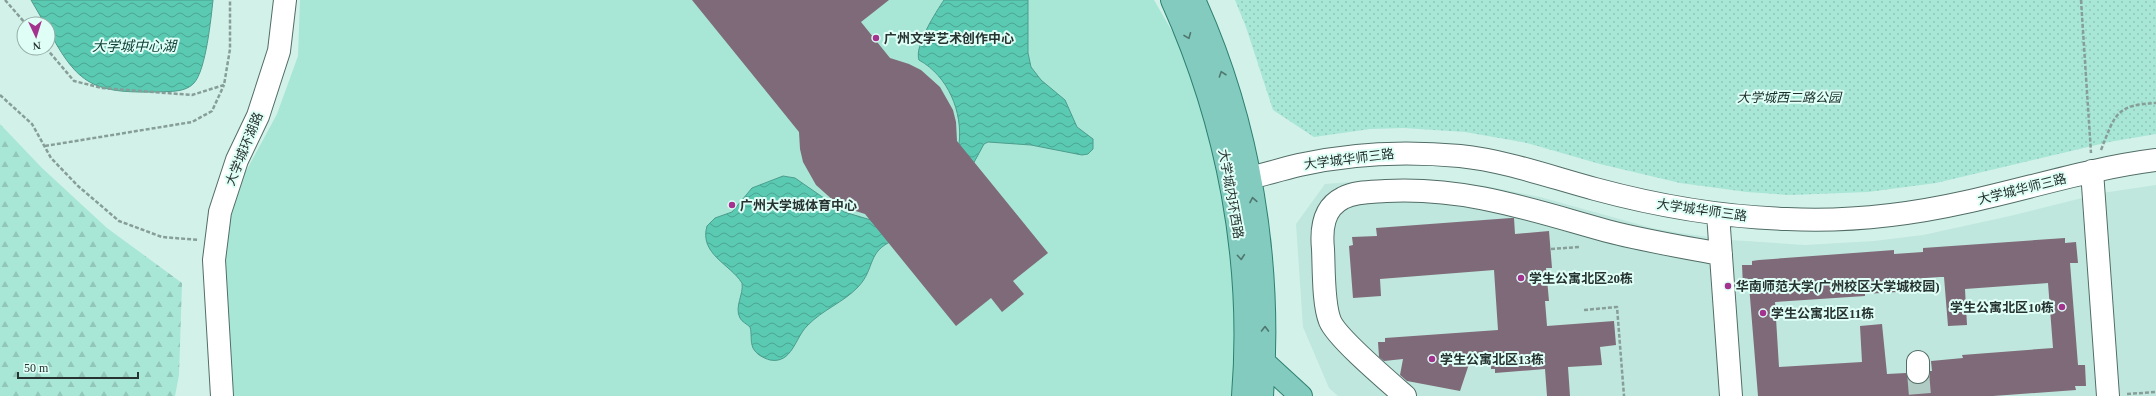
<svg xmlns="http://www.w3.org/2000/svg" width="2156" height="396" viewBox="0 0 2156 396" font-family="'Times New Roman','Noto Sans SC',serif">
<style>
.built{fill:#bfe7dd}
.grass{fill:#a8e6d6}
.forest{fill:url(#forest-firs)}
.park{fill:url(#park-dots)}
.water{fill:url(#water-waves);stroke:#4b9d8c}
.building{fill:#7f6a79;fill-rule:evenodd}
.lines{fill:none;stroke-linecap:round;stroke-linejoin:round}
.minor-tunnel{stroke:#b0cbc4;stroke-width:22;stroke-dasharray:22 11;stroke-linecap:butt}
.minor-casing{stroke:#516d66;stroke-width:24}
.major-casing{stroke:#2c8070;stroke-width:24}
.path{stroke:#879e98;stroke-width:2.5;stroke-dasharray:4 2;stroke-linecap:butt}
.minor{stroke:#fff;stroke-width:22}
.major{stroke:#82cbbe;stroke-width:22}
.oneway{stroke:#507770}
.poi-dot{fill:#a4338f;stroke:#dffef6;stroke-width:1.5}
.labels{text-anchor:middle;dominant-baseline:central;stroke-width:4;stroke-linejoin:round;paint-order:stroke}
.poi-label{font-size:13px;font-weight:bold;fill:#273330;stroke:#dffef6;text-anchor:start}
.park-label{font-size:13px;font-style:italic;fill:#192d29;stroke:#dffef6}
.street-label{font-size:13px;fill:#273330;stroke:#dffef6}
.water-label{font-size:14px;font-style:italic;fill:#0f4138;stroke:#dffef6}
</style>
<defs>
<pattern id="forest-firs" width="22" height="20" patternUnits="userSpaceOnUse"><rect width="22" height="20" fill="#a8e6d6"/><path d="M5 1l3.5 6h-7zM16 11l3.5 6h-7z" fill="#91c6b8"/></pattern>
<pattern id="park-dots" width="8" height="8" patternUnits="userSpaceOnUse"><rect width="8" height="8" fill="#a8e6d6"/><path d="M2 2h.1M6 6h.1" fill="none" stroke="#91c6b8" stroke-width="1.8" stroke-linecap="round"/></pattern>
<pattern id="water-waves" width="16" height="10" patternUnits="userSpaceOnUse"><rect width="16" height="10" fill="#5bcab3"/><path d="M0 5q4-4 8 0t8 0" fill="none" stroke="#4ba592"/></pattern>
</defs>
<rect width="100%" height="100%" fill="#d2f1e9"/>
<path class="built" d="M1393 179H1425L1486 186 1540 197 1652 228 1680 233 1731 240 1805 245 1874 241 1923 235 2010 216 2102 193 2156 185V396H1338L1329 388 1303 327 1296 224 1325 184Z"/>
<path class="grass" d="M300 0H1154L1183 50 1206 107 1232 234 1238 396H233L225 261 231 216 245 173 277 114 298 56Z"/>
<path class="forest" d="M0 124 42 168 107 228 182 283 179 375 175 396H0Z"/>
<path class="park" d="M1235 0H2156V134L2109 142 1936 183 1868 192 1789 195 1747 192 1680 183 1600 164 1527 143 1465 132 1404 128 1370 129 1314 137 1273 110 1246 27Z"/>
<path class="water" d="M31 0H213C211 18 206 70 194 83 185 93 170 91 157 92 94 93 78 86 48 29V24H45Z
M944 0H1028V53L1031 67 1041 80 1065 100 1077 127 1093 139V149L1088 154 1082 155 1031 145 988 142 984 144 972 166 894 240C866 252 876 268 858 287 844 302 822 310 807 326 795 338 792 364 770 360 763 358 756 354 753 348 750 341 752 333 750 327 747 324 742 322 740 318 734 307 744 294 742 283 730 264 699 254 707 226L715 218 732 212 752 188 783 176 795 178 844 212 871 220 959 144C963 112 948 76 919 60 914 46 936 12 944 0Z"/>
<path class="building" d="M692 0H889L861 22 890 58 909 64 921 70 940 87 953 110 956 122 957 141 1048 253 1013 281 1024 294 1002 312 991 298 956 326 865 214 846 208 835 202 816 185 803 162 800 149 799 132Z
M1511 218H1514L1515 234 1549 231 1552 268H1546L1549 301H1545L1547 326 1614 321 1616 345 1600 347 1602 365 1568 367 1570 396H1547L1545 369 1495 373V369H1491V363L1469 364 1460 391 1407 381 1400 375 1403 359 1384 361 1379 357 1378 342H1385V338L1498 330 1494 270 1380 279 1381 296 1353 298 1349 246 1353 245 1352 237 1377 236 1376 228Z
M2065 238V243L2076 242 2078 263H2070L2078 365H2085L2086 386H2075L2076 390 1993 396H1758L1749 285 1743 286 1742 265H1752V261L1759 260 1894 250V254L1923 252V248ZM1940 277H1944L1948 326 1967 325 1965 289 2048 283 2053 348 1962 355 1963 358 1931 361 1932 371H1930L1929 378 1924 383 1918 384 1911 383 1906 373 1887 374 1882 324 1860 326 1862 362 1779 367 1775 302 1865 296V294L1897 292 1896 280Z"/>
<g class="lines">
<path class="minor-tunnel" d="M1918 372 1920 396"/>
<defs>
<path id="minor" d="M2092 171 2108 396
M1250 178C1266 174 1282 169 1299 165 1352 153 1406 151 1460 156 1507 161 1550 177 1595 189 1658 206 1722 217 1787 219 1846 222 1908 215 1966 202 2030 188 2092 168 2156 160
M1718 214 1731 396
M1918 362V372
M222 396 214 260 220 212 237 160 258 116 279 51 285 0
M1405 396C1388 381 1337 338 1330 321 1323 304 1324 268 1323 249 1321 229 1323 208 1343 198 1356 191 1373 192 1386 191 1467 187 1531 210 1607 231 1645 241 1683 247 1721 254"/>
<path id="major" d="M1172 0C1228 124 1254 261 1243 396
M1194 0C1250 123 1272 262 1262 396
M1264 362 1301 396"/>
</defs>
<use href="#minor" class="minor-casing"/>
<use href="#major" class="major-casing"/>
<path class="path" d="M5 0 26 24
M2081 0 2091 153
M46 48 74 81 102 88 192 95 224 85 230 49V0
M0 95 32 124 51 158 78 186 119 221 162 237 199 240
M45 146 192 122 212 111 224 85
M2101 150C2115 115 2115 105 2156 103
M1551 249 1579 247
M1584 310 1617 307 1624 396
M2127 394 2156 392"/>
<use href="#minor" class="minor"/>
<use href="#major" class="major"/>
</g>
<defs><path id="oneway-chevron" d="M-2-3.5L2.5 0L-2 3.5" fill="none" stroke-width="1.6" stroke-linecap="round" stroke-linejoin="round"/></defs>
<g class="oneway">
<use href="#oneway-chevron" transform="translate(1188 36) rotate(68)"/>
<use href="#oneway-chevron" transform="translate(1222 74) rotate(-109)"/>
<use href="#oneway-chevron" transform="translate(1253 200) rotate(-100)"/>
<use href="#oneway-chevron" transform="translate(1241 257) rotate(85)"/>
<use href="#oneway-chevron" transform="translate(1265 329) rotate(-89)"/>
</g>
<g class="poi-dot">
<circle cx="876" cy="38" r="4"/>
<circle cx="732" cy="205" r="4"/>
<circle cx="1521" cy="278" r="4"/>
<circle cx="1728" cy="286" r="4"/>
<circle cx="2062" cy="307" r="4"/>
<circle cx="1763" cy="313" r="4"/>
<circle cx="1432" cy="359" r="4"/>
</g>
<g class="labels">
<g class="poi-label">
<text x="884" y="38">广州文学艺术创作中心</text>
<text x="740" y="205">广州大学城体育中心</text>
<text x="1529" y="278">学生公寓北区20栋</text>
<text x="1736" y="286">华南师范大学(广州校区大学城校园)</text>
<text x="2054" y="307" text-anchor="end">学生公寓北区10栋</text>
<text x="1771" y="313">学生公寓北区11栋</text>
<text x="1440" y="359">学生公寓北区13栋</text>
</g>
<g class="park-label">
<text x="1789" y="97">大学城西二路公园</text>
</g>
<g class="street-label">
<text transform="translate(244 149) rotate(-68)">大学城环湖路</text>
<text transform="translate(1349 159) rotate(-7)">大学城华师三路</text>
<text transform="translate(2022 189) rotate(-14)">大学城华师三路</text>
<text transform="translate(1231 194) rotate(80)">大学城内环西路</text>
<text transform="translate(1702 210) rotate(8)">大学城华师三路</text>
</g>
<g class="water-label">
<text x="134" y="46">大学城中心湖</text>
</g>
</g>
<g transform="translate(36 36) rotate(176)"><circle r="19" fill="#dffef6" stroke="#95ada7"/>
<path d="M0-3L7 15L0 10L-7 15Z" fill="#a4338f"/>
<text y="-6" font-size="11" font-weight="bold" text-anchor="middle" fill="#273330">N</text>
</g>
<path d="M18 372v6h120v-6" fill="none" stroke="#273330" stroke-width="2"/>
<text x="24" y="372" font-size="12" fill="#273330" stroke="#dffef6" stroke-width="3" paint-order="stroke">50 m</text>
</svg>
